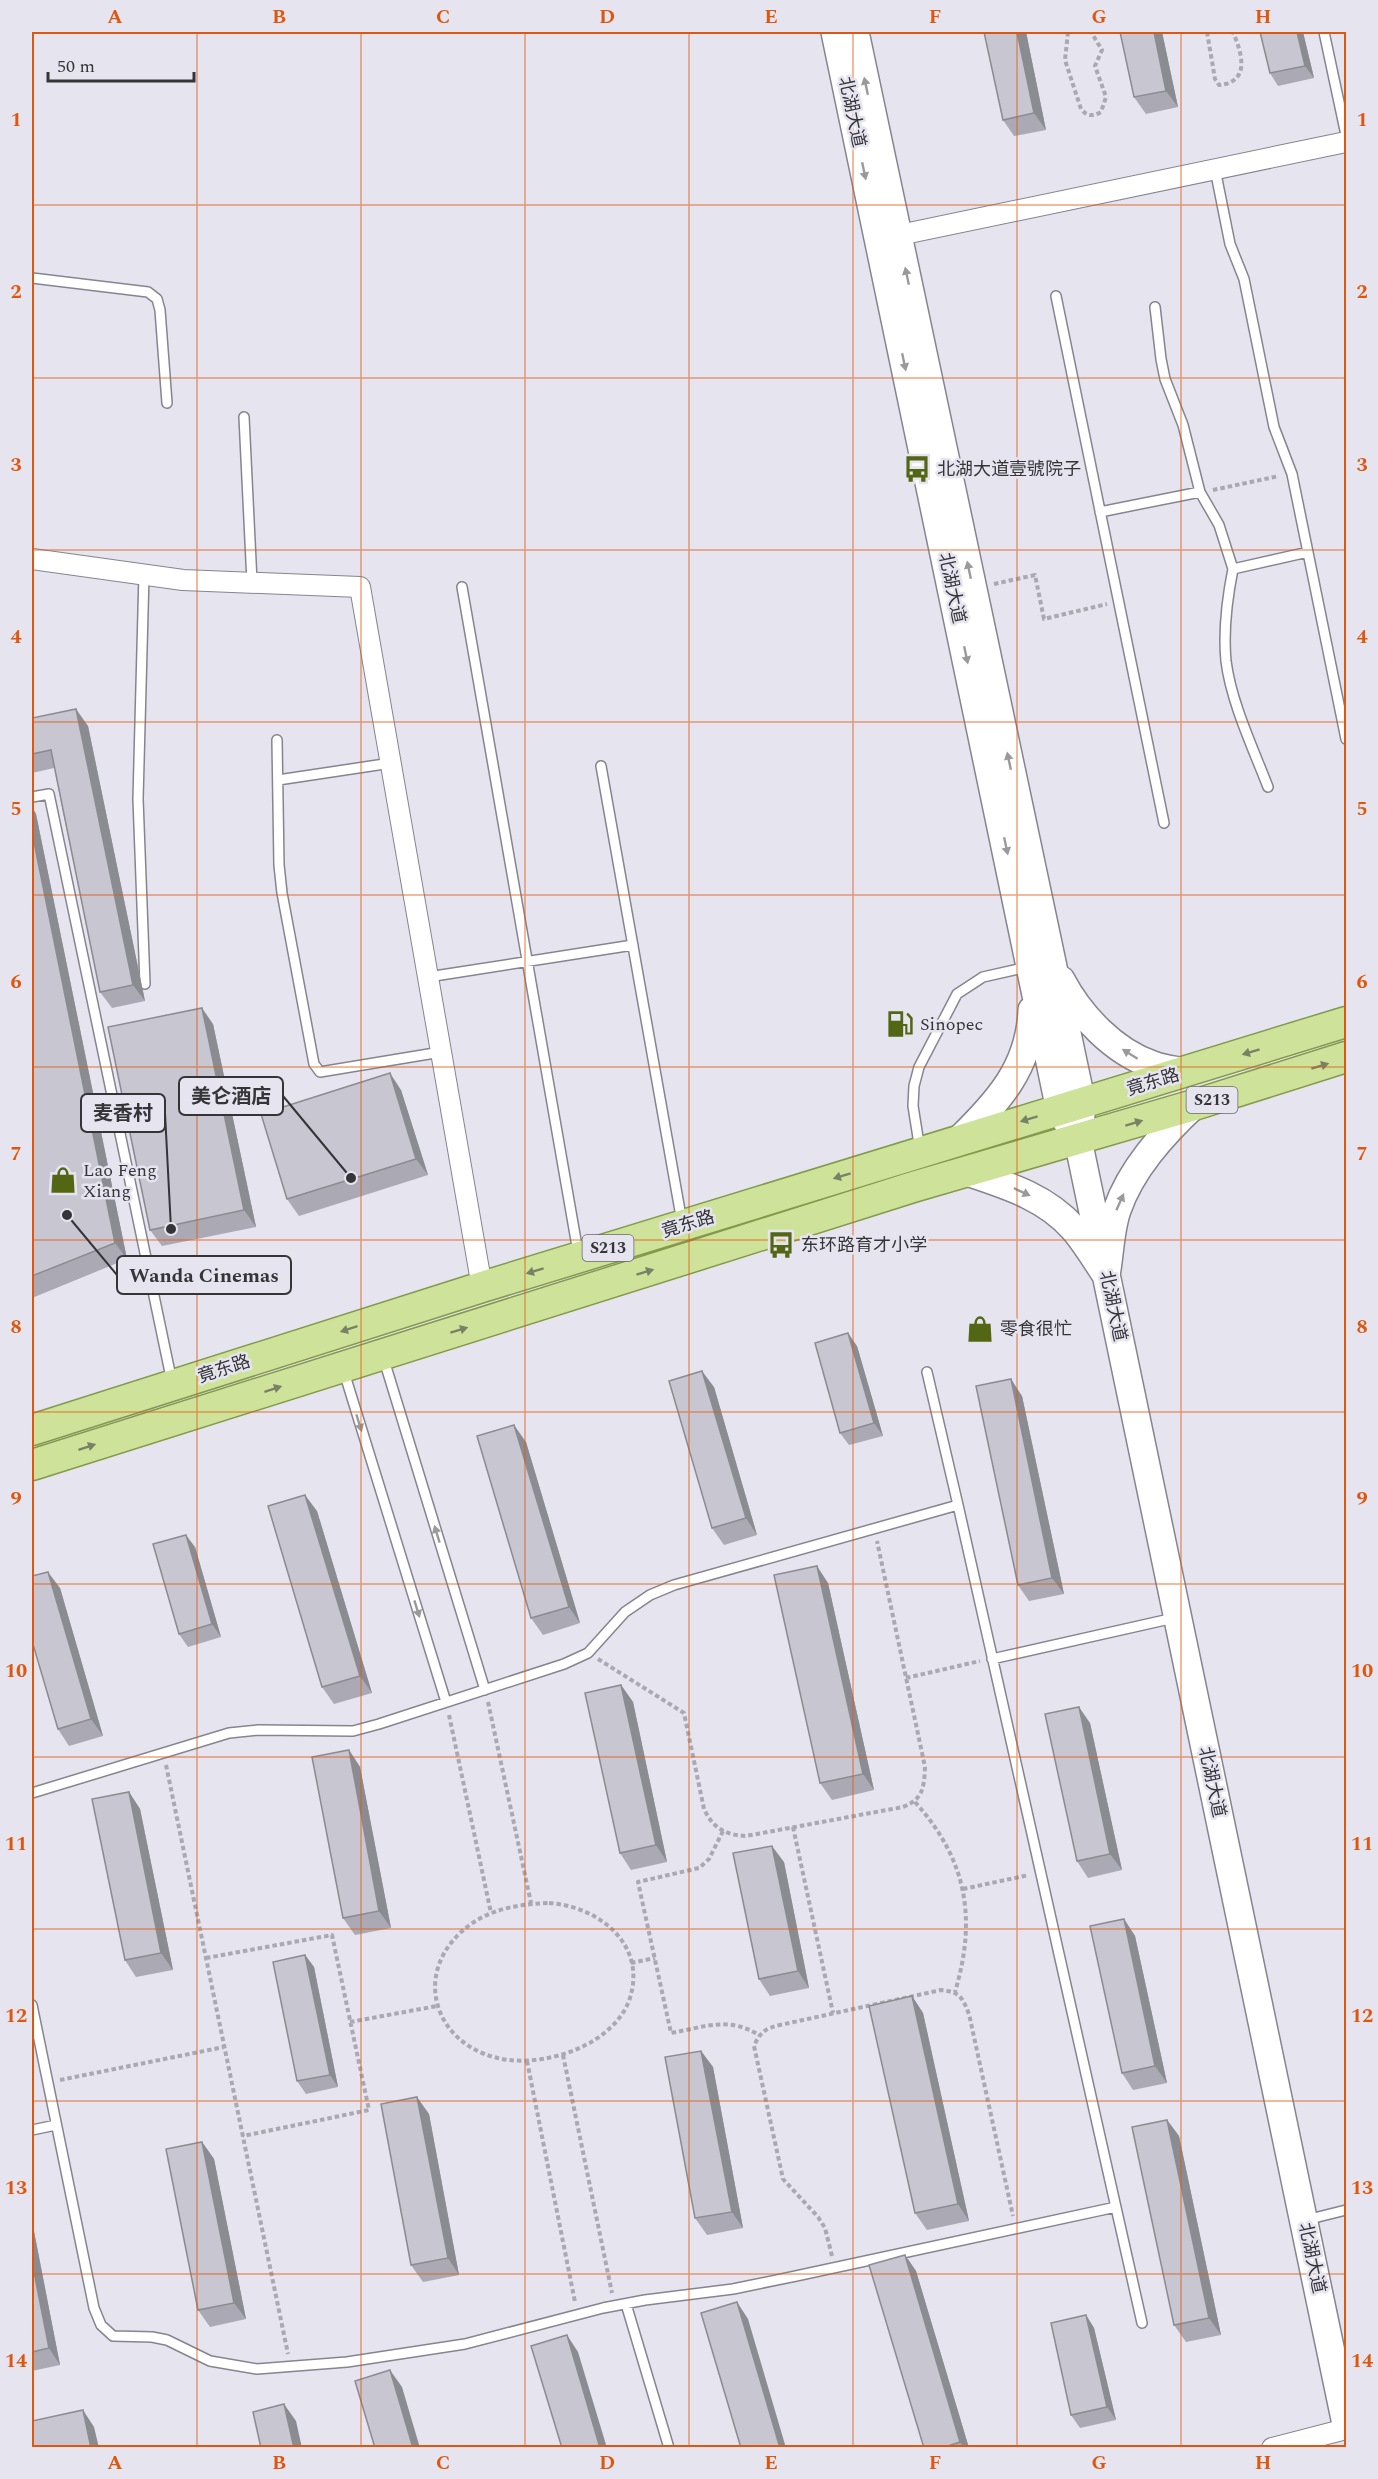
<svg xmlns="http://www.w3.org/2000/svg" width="1378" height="2479" viewBox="0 0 1378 2479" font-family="Spectral,'Noto Sans SC',serif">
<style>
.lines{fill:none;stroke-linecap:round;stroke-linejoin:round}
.lane-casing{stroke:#86848f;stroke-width:12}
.street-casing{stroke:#86848f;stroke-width:22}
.secondary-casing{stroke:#86848f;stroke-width:30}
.primary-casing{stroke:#84994c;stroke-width:33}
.path{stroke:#aaa9b2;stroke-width:4;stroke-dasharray:4.5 3;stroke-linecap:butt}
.lane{stroke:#fff;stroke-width:9}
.street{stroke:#fff;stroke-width:20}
.secondary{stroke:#fff;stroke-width:27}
.primary{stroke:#cee29a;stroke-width:30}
.wall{fill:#abaab4}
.shaded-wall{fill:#8b8b92}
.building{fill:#c7c6d1;stroke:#8b8b92;stroke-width:1.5}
.oneway{fill:#9a9a9c}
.oneway2{fill:#7a8265}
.grid{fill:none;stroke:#df570e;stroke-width:1.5;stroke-opacity:0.55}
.labels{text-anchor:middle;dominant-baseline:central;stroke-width:5;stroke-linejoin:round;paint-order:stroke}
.shield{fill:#e5e4ef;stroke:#6a6970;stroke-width:1.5}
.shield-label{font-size:16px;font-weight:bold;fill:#353439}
.street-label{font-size:18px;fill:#353439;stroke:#e5e4ef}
.poi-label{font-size:18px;fill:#353439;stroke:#e5e4ef;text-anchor:start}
.leader{fill:none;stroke:#353439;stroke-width:2}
.callout-dot{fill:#353439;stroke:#e5e4ef;stroke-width:2}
.callout{fill:#e5e4ef;stroke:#353439;stroke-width:2}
.callout-label{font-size:20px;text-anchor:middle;font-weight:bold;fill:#353439}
.neatline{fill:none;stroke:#df570e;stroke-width:2}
.grid-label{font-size:20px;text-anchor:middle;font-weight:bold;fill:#df570e}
</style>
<rect width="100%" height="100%" fill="#e5e4ef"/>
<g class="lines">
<defs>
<path id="lane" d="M1324 32 1346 135
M1215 169 1230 244 1244 279 1274 427 1292 474 1346 739
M32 278 148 292 157 299 160 310 167 403
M1056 296 1164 823
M1155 307 1161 359 1165 379 1183 425 1200 492 1219 525 1233 569
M244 417 252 582
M1100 512 1200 492
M144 574 138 799 145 984
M462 587 578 1252
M277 740 279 865 282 893 314 1064 320 1072 441 1052
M601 766 682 1222
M278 780 391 763
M1268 787C1253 748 1231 702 1226 661 1223 630 1227 599 1233 569L1308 552
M32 797 49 794 172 1382
M428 977 633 945
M920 1150 913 1106 914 1086 919 1067 957 994 983 977 1028 967
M384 1360 485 1690
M344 1372 446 1702
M927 1372 958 1505
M992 1659 1174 1618
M32 1793 229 1733 258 1730 353 1731 379 1724 564 1664 588 1653 625 1612 650 1595 674 1585 958 1505 1142 2323
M32 2005 94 2308 101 2325 113 2336 152 2337 167 2340 210 2361 257 2369 347 2362 465 2344 603 2308 645 2300 733 2289 796 2276 1116 2207
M32 2130 56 2125
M1306 2220 1346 2210
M626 2304 669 2448"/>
<path id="street" d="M885 238 1346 142
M32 559 183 580 360 587 482 1287
M1272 2448 1346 2429"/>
<path id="secondary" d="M835 32 1060 1110 1078 1140 1346 2424
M855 32 1082 1104 1080 1124
M1061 980C1080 1016 1114 1052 1153 1065 1163 1069 1175 1070 1185 1072
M959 1140C998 1102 1030 1067 1032 1010
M967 1172C1006 1185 1046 1197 1074 1229 1086 1243 1096 1260 1106 1275 1110 1254 1110 1230 1117 1210 1131 1169 1163 1134 1194 1105"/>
<path id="primary" d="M32 1430 482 1287 1346 1022
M32 1465 913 1187 1194 1105 1346 1057"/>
</defs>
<use href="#lane" class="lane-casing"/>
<use href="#street" class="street-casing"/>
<use href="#secondary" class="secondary-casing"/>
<use href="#primary" class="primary-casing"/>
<path class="path" d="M1068 32 1065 60 1081 109C1087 116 1092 117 1101 112L1106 97 1095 66 1102 50 1091 32
M1207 32 1215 79 1219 85C1252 82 1241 51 1233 32
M1213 490 1279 476
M994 584 1035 575 1044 619 1107 604
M598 1659 684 1713 704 1809C713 1828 725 1835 746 1836L903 1807C923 1799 924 1788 925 1767L877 1541
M906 1678 980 1661
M488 1702 531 1903
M449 1715 491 1913
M166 1765 288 2354
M915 1802C967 1860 977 1918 955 1992
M793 1827 833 2013
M723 1831 709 1859 699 1868 638 1882 671 2033C705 2027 728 2016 759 2035
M963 1889 1029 1875
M549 1903C597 1906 647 1943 630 1998 615 2043 552 2065 509 2060 434 2051 407 1970 471 1924 494 1908 521 1904 549 1903Z
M206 1958 332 1935 369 2110 243 2136
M631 1963 655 1958
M350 2022 437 2006
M563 2055 612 2293
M527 2061 575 2302
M60 2080 224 2047
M832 2256 825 2228 818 2217 783 2179 754 2046C760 2032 766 2028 780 2025L941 1990C960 1992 962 1997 969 2014L1013 2216"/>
<use href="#lane" class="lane"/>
<use href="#street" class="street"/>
<use href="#secondary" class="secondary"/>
<use href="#primary" class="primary"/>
</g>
<path class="wall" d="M984 32H1026L1046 130 1014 136 1003 120Z
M1162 32 1178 107 1146 114 1134 97Z
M1260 32H1303L1314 78 1278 86 1270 73Z
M32 718 88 726 145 1001 112 1008 100 992 54 768 32 773Z
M32 807 36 814 127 1259 32 1298Z
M213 1024 256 1227 162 1246 150 1230Z
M401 1090 428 1175 299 1216 287 1199Z
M857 1346 883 1436 849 1445 840 1433Z
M714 1387 757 1535 724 1545 712 1528Z
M1022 1396 1064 1594 1029 1601 1018 1585Z
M526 1442 580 1623 543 1635 531 1618Z
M317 1511 372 1693 334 1704 322 1687Z
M195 1547 221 1637 188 1647 179 1634Z
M828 1583 874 1790 832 1800 820 1783Z
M60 1588 103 1736 69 1746 58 1729Z
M621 1685 633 1702 667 1862 631 1870 620 1853Z
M1090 1723 1122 1870 1088 1878 1077 1861Z
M349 1750 360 1767 391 1928 355 1935 343 1918Z
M129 1792 140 1809 173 1970 136 1977 125 1960Z
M784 1862 809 1988 770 1996 759 1979Z
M1124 1919 1135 1936 1167 2083 1133 2090 1122 2073Z
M305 1955 314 1967 338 2087 306 2094 297 2081Z
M912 1996 923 2013 969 2221 927 2230 915 2213Z
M701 2051 713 2067 743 2228 707 2235 695 2218Z
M429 2114 459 2275 423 2282 411 2265Z
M1167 2120 1179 2136 1221 2335 1186 2342 1174 2325Z
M202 2142 214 2159 246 2319 210 2327 198 2310Z
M32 2221 60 2365 32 2371Z
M905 2255 916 2271 969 2448H924Z
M1086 2315 1094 2328 1116 2420 1080 2428 1071 2415Z"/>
<path class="shaded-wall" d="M1017 32H1026L1046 130 1034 113Z
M1154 32H1162L1178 107 1166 91Z
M1297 32H1303L1314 78 1305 66Z
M76 709 88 726 145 1001 133 985Z
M32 807 36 814 127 1259 115 1243 32 832Z
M202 1008 213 1024 256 1227 244 1210Z
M390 1073 401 1090 428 1175 416 1159Z
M848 1333 857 1346 883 1436 874 1423Z
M702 1371 714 1387 757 1535 746 1518Z
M1011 1379 1022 1396 1064 1594 1052 1578Z
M514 1425 526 1442 580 1623 569 1607Z
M305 1495 317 1511 372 1693 360 1676Z
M186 1535 195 1547 221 1637 212 1624Z
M817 1566 828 1583 874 1790 863 1774Z
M48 1572 60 1588 103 1736 91 1719Z
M621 1685 633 1702 667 1862 656 1845Z
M1079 1707 1090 1723 1122 1870 1110 1854Z
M349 1750 360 1767 391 1928 379 1911Z
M129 1792 140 1809 173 1970 161 1953Z
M772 1846 784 1862 809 1988 798 1971Z
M1124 1919 1135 1936 1167 2083 1155 2066Z
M305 1955 314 1967 338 2087 330 2075Z
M912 1996 923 2013 969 2221 958 2204Z
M701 2051 713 2067 743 2228 732 2212Z
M417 2097 429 2114 459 2275 448 2258Z
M1167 2120 1179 2136 1221 2335 1209 2318Z
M202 2142 214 2159 246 2319 234 2303Z
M32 2221 60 2365 49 2348 32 2262Z
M905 2255 916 2271 969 2448H964L960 2442Z
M737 2302 748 2319 786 2448H780Z
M1086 2315 1094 2328 1116 2420 1107 2407Z
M567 2335 578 2352 607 2448H600Z
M390 2370 402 2387 420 2448H413Z
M284 2404 296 2421 302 2448H294Z
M83 2410 94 2427 99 2448H91Z"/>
<path class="building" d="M984 32H1017L1034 113 1003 120Z
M1120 32H1154L1166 91 1134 97Z
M1260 32H1297L1305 66 1270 73Z
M76 709 133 985 100 992 51 750 32 754V718Z
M32 832 115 1243 32 1276Z
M202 1008 244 1210 150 1230 108 1027Z
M390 1073 416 1159 287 1199 261 1114Z
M848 1333 874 1423 840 1433 815 1343Z
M702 1371 746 1518 712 1528 669 1381Z
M1011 1379 1052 1578 1018 1585 976 1386Z
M514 1425 569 1607 531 1618 477 1436Z
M305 1495 360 1676 322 1687 268 1506Z
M186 1535 212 1624 179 1634 153 1544Z
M817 1566 863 1774 820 1783 774 1575Z
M48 1572 91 1719 58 1729 32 1641V1576Z
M621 1685 656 1845 620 1853 585 1693Z
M1079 1707 1110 1854 1077 1861 1045 1714Z
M349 1750 379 1911 343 1918 312 1757Z
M129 1792 161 1953 125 1960 92 1799Z
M772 1846 798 1971 759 1979 733 1853Z
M1124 1919 1155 2066 1122 2073 1090 1926Z
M305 1955 330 2075 297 2081 273 1962Z
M912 1996 958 2204 915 2213 869 2006Z
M701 2051 732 2212 695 2218 665 2057Z
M417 2097 448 2258 411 2265 381 2104Z
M1167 2120 1209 2318 1174 2325 1132 2127Z
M202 2142 234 2303 198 2310 166 2149Z
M905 2255 960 2442 942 2448H924L869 2265Z
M32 2262 49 2348 32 2352Z
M737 2302 780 2448H741L701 2313Z
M1086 2315 1107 2407 1071 2415 1051 2323Z
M567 2335 600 2448H562L531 2346Z
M390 2370 413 2448H375L355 2381Z
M284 2404 294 2448H261L253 2412Z
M83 2410 91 2448H32V2421Z"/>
<defs><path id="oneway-solid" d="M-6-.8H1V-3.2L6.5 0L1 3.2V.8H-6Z" transform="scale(1.5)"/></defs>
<g class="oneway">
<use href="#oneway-solid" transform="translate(866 86) rotate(-102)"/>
<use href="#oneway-solid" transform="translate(864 171) rotate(78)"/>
<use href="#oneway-solid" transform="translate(907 276) rotate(-102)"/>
<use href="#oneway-solid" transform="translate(904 362) rotate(78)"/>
<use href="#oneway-solid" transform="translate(969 570) rotate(-102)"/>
<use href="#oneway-solid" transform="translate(966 655) rotate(78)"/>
<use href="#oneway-solid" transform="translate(1009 761) rotate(-102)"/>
<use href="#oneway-solid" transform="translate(1006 846) rotate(78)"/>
<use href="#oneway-solid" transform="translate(1130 1054) rotate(-148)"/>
<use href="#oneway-solid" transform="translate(1022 1192) rotate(25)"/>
<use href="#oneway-solid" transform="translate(1120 1202) rotate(-66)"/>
<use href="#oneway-solid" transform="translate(359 1423) rotate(73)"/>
<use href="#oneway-solid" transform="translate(437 1534) rotate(-107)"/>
<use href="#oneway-solid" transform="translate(417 1609) rotate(73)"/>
</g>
<g class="oneway2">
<use href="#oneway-solid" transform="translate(1251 1052) rotate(163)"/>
<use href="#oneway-solid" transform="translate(1320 1066) rotate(-17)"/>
<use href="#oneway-solid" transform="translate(1029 1119) rotate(163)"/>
<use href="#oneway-solid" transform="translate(1134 1123) rotate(-17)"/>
<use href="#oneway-solid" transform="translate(842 1176) rotate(163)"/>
<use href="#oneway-solid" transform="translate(535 1271) rotate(163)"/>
<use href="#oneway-solid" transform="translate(645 1272) rotate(-17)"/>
<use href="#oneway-solid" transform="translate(349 1329) rotate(162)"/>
<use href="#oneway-solid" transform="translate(459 1330) rotate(-17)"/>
<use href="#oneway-solid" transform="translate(273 1389) rotate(-18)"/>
<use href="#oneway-solid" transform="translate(87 1447) rotate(-18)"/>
</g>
<path class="grid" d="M197 32V2448M361 32V2448M525 32V2448M689 32V2448M853 32V2448M1017 32V2448M1181 32V2448M32 205H1346M32 378H1346M32 550H1346M32 722H1346M32 895H1346M32 1067H1346M32 1240H1346M32 1412H1346M32 1584H1346M32 1757H1346M32 1929H1346M32 2101H1346M32 2274H1346"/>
<defs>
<symbol id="bus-bare" viewBox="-9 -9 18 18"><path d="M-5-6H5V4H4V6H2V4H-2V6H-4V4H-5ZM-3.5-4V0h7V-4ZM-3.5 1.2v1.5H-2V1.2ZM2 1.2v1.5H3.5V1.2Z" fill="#526613" stroke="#e5e4ef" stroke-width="2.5" paint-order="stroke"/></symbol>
<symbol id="fuel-bare" viewBox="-9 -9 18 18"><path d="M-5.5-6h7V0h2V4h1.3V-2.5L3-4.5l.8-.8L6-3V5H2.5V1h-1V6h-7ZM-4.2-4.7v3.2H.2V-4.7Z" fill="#526613" stroke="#e5e4ef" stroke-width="2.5" paint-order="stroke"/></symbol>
<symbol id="shop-bare" viewBox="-9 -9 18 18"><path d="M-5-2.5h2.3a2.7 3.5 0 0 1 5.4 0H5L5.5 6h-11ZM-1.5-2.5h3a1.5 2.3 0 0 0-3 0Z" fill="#526613" stroke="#e5e4ef" stroke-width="2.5" paint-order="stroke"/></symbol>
</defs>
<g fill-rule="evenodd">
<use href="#bus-bare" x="898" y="450" width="38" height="38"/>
<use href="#fuel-bare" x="881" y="1005" width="38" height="38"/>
<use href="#shop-bare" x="44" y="1161" width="38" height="38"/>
<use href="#bus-bare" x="762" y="1226" width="38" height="38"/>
<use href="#shop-bare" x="961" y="1310" width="38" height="38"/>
</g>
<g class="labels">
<g class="shield">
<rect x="1186.5" y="1087" width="51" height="26" rx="4.5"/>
<rect x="582.5" y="1235" width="51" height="26" rx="4.5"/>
</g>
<g class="shield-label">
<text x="1212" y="1100">S213</text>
<text x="608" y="1248">S213</text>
</g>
<g class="street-label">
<text transform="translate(852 112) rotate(78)">北湖大道</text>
<text transform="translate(952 588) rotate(78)">北湖大道</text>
<text transform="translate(1153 1082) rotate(-17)">竟东路</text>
<text transform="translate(688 1224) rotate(-17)">竟东路</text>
<text transform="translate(1113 1306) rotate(78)">北湖大道</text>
<text transform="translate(224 1369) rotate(-18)">竟东路</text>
<text transform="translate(1212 1782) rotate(78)">北湖大道</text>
<text transform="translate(1312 2258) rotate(78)">北湖大道</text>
</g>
<g class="poi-label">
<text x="937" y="469">北湖大道壹號院子</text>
<text x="920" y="1024">Sinopec</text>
<text x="83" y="1170">Lao Feng<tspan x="83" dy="21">Xiang</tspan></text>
<text x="801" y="1245">东环路育才小学</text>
<text x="1000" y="1329">零食很忙</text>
</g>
</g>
<path class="leader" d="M351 1178L283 1096M171 1229L165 1113M67 1215L117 1275"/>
<g class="callout-dot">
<circle cx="351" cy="1178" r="6"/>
<circle cx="171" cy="1229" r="6"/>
<circle cx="67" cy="1215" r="6"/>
</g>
<g class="callout">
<rect x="179" y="1077" width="104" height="38" rx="6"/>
<rect x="81" y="1094" width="84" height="38" rx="6"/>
<rect x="117" y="1256" width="174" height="38" rx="6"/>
</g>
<g class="callout-label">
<text x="231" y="1103">美仑酒店</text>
<text x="123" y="1120">麦香村</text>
<text x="204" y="1282">Wanda Cinemas</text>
</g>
<rect width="1378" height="2479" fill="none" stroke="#e5e4ef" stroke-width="66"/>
<path d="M48 72v9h146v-9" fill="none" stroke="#353439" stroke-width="3"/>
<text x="57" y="72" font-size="18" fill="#353439" stroke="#e5e4ef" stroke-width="4.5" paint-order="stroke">50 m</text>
<rect x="33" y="33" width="1312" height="2413" class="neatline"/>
<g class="grid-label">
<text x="115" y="23">A</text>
<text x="279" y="23">B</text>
<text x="443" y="23">C</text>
<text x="607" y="23">D</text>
<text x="771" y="23">E</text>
<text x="935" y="23">F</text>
<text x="1099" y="23">G</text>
<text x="1263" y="23">H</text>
<text x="16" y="126">1</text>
<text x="1362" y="126">1</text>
<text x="16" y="298">2</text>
<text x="1362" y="298">2</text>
<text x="16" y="471">3</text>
<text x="1362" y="471">3</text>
<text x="16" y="643">4</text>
<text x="1362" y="643">4</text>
<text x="16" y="815">5</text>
<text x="1362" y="815">5</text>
<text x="16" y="988">6</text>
<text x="1362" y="988">6</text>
<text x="16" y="1160">7</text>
<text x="1362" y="1160">7</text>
<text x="16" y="1333">8</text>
<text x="1362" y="1333">8</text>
<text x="16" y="1505">9</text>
<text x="1362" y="1505">9</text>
<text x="16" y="1677">10</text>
<text x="1362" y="1677">10</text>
<text x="16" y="1850">11</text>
<text x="1362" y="1850">11</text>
<text x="16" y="2022">12</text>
<text x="1362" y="2022">12</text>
<text x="16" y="2194">13</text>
<text x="1362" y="2194">13</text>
<text x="16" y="2367">14</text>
<text x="1362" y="2367">14</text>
<text x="115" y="2469">A</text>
<text x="279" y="2469">B</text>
<text x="443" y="2469">C</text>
<text x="607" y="2469">D</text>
<text x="771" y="2469">E</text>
<text x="935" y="2469">F</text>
<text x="1099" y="2469">G</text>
<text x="1263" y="2469">H</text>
</g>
</svg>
